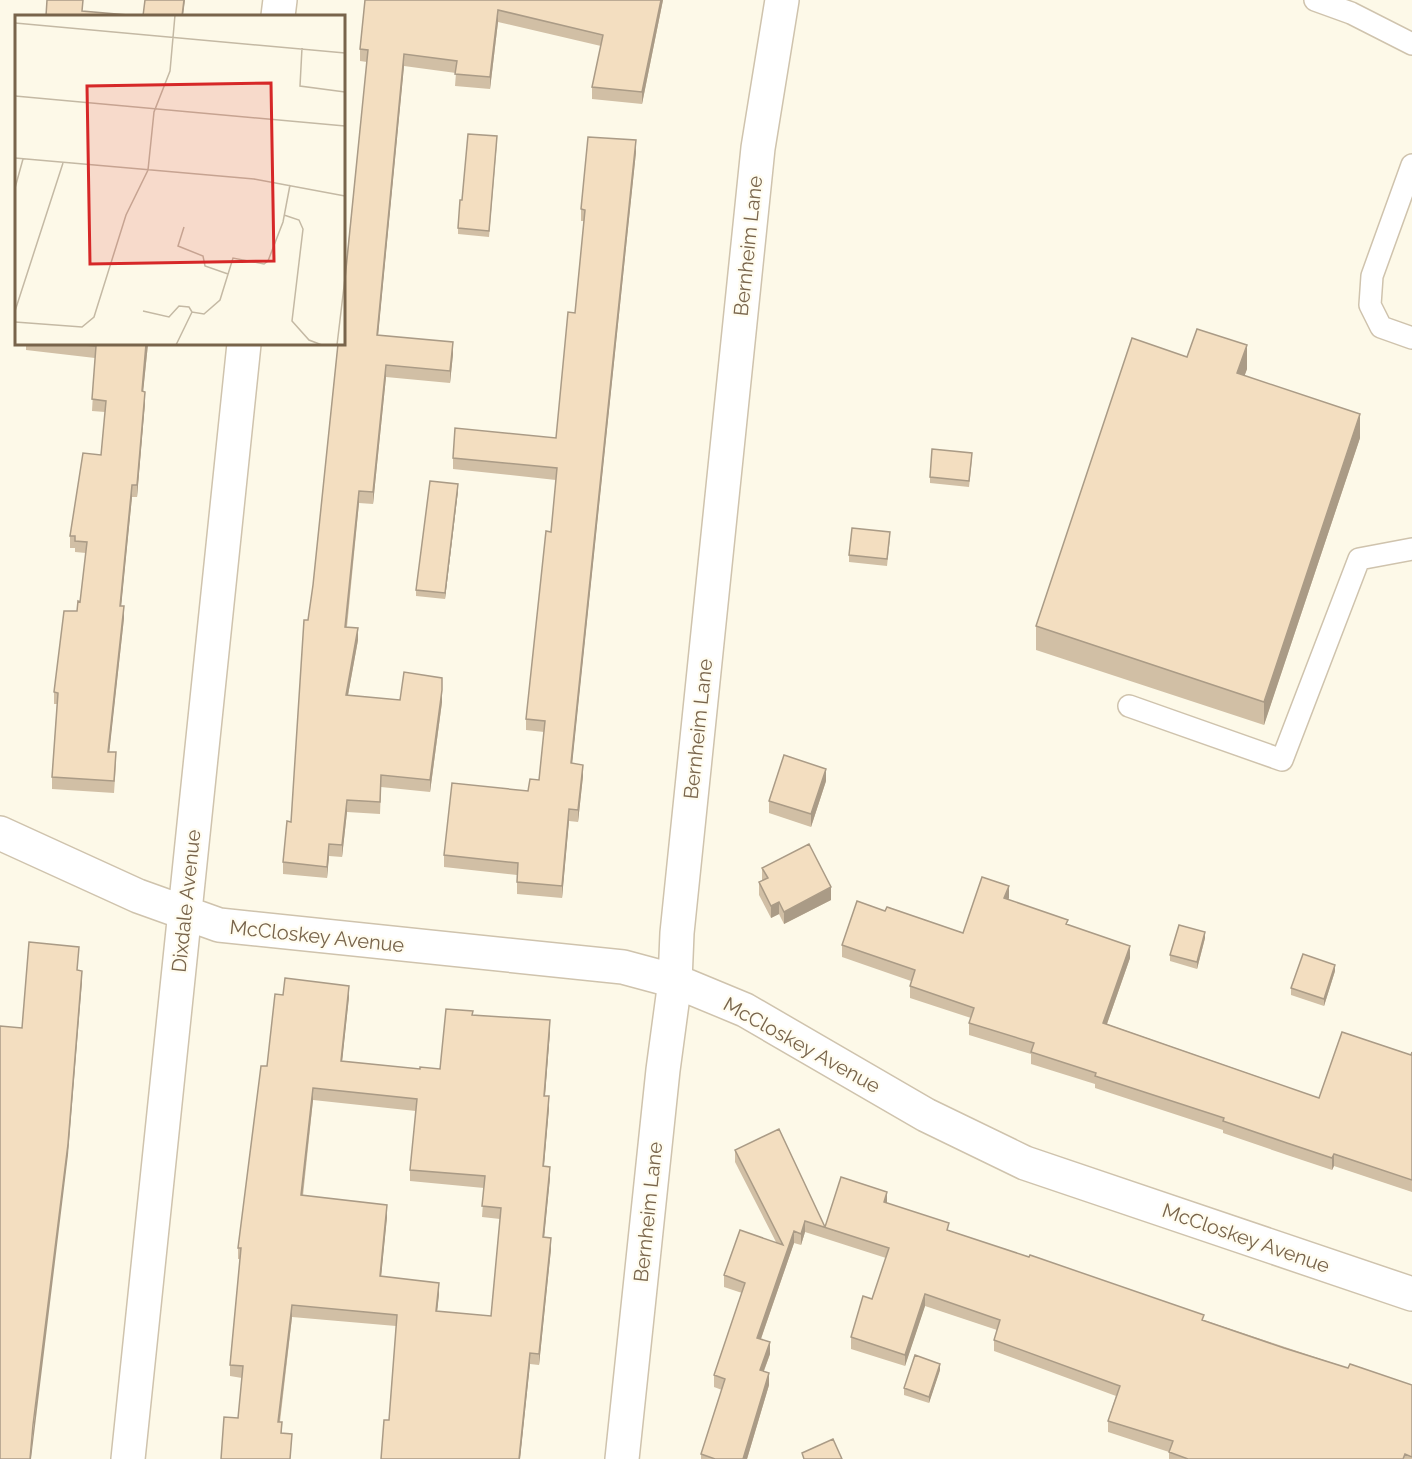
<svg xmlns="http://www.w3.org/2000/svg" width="1412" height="1459" viewBox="0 0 1412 1459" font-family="Raleway,sans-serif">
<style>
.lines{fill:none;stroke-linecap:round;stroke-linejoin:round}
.lane-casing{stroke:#cfc3ad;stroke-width:24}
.street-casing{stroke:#cfc3ad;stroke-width:36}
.lane{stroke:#fff;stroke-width:21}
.street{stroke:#fff;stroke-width:33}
.wall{fill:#d1bfa5;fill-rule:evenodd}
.shaded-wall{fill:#aa9b86}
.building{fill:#f3dec0;stroke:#aa9b86;stroke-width:1.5;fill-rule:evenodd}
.labels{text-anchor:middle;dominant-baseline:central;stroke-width:4.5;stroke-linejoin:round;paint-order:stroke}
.street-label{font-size:20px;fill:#78644b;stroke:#fffcef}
.inset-road{fill:none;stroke:#c4b9a4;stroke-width:1.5}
.view{fill:#d62828;fill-opacity:0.15;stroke:#d62828;stroke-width:3}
.inset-edge{fill:none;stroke:#78644b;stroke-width:3}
</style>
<rect width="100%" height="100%" fill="#fdf9e8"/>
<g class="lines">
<defs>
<path id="lane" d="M1315 0 1351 13 1412 44
M1412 165 1372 276 1370 305 1381 327 1412 338
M1129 706 1282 760 1359 559 1412 549"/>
<path id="street" d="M278 16 280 0
M0 833 138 896 219 925 623 967 675 981 745 1010 926 1115 1025 1163 1412 1294
M128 1459 244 344
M622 1459 663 1070 675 981 677 933 758 148 782 0"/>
</defs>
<use href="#lane" class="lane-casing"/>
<use href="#street" class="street-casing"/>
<use href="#lane" class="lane"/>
<use href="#street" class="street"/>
</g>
<path class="wall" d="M365 0H663L642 104 592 99V87L601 46 498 22 490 89 455 86 456 73 404 66 378 335 453 354 450 383 386 377 373 504 359 503 347 627 358 640 348 695 400 700 442 702 430 792 381 787 380 814 347 812 342 857 329 856 327 878 283 874V862L291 822 308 620 313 585 367 62 360 61V49Z
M497 142 489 237 458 234V228L462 200Z
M636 152 572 763 583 776 578 822 569 821 562 898 517 894V875L444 867V855L528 791 539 780 544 732 526 730V719L551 532 556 480 453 469V458L556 438 575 313 584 221H581V209Z
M26 344H148L143 391 145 403 137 497H132L121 606 124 618 109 752 116 764 114 793 52 789V777L57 704H54V692L80 602 86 553 75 552V548H70V536L101 455 105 412 92 411 95 358 26 350Z
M1187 357 1247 369 1244 376 1360 438 1264 725 1036 650V626Z
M972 459 969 487 930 483V477Z
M458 491 445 599 416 596V590Z
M890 538 887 566 849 562V555Z
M826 781 811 827 769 813V801Z
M762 868 831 900 784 924 779 914 771 918 759 895V882L762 881Z
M1009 898 1008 900 1068 925 1130 958 1107 1024 1319 1098 1411 1055 1412 1052V1192L1334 1166 1332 1170 1287 1155 1223 1133V1130L1095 1088V1084L1031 1064V1054L969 1035V1023L971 1018 910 998V986L911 981 842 957V945L885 911 963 933Z
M1205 938 1197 969 1170 961V955Z
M1335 971 1324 1006 1291 995V988Z
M283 995 349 997 342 1061 420 1069H440L473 1015 550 1032 545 1096 549 1108 544 1166 550 1178 544 1237 551 1249 539 1365 530 1364 520 1459H381L389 1420 396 1326 292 1317 280 1422 282 1433 292 1445 238 1418 242 1378 230 1376V1365L240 1259H238V1248L267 1066ZM313 1100 416 1111 410 1170V1181L484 1188 482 1217 500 1219 491 1316 437 1311 439 1294 381 1276 387 1217 303 1196Z
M735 1150 825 1227 887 1203 949 1231 1204 1320 1348 1368 1412 1385V1459H1169V1452L1108 1432V1421L1116 1396 994 1351V1340L997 1330 925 1306 905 1366 851 1349V1337L872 1299 886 1258 805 1232 801 1245 794 1243 761 1339 770 1354 764 1371 769 1385 747 1459H701V1454L722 1390 714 1387V1375L742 1293 724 1287V1275L776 1242 735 1162Z
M940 1370 929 1403 904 1395V1388Z"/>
<path class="shaded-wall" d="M184 0H185L183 16H182Z
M661 0H663L642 104V92Z
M498 10V22L490 89V77Z
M404 54V66L377 347V335Z
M636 140V152L571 775V763Z
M453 342V354L450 383V371Z
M146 344H148L142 403V391Z
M1247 345V369L1237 397V373Z
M386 365V377L373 504V492Z
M145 392V403L137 497V485Z
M1360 414V438L1264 725V702Z
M458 484V491L445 599V593Z
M132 485V497L120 618V606Z
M359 491V503L345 639V627Z
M124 606V618L108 764V752Z
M358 628V640L346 706V695Z
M442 690V702L430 792V780Z
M583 765V776L578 822V810Z
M826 769V781L811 827V814Z
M347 800V812L342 857V845Z
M569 809V821L562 898V886Z
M329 844V856L327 878V867Z
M1009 886V898L1004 910V898Z
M831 887V900L784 924V912Z
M779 902V914L771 918V906Z
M1205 932V938L1197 969V962Z
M1130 946V958L1103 1035V1023Z
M1335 965V971L1324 1006V999Z
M82 971V982L68 1155 31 1459H30Z
M349 986V997L341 1072V1061Z
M550 1020V1032L544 1108V1096Z
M313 1088V1100L301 1207V1195Z
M549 1096V1108L543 1177V1166Z
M1334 1154V1166L1332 1170V1158Z
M550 1167V1178L543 1249V1237Z
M887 1192V1204L884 1202Z
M387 1205V1217L380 1288V1276Z
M805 1221V1232L801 1245V1234Z
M794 1231V1243L757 1350V1338Z
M551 1238V1249L539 1365V1354Z
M439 1283V1294L436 1323V1311Z
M925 1294V1306L905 1366V1355Z
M292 1305V1317L278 1433V1422Z
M770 1342V1354L760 1381V1370Z
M530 1353V1364L520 1459H519Z
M940 1364V1370L929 1403V1397Z
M769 1373V1385L747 1459H743Z"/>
<path class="building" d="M47 0H83L82 11 140 16H46Z
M145 0H184L182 16H143Z
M365 0H661L642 92 592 87 603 35 498 10 490 77 455 74 457 61 404 54 377 335 453 342 450 371 386 365 373 492 359 491 345 627 358 628 346 695 400 700 404 672 442 678V690L430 780 381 775 380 802 347 800 342 845 329 844 327 867 283 862 287 821 291 822 304 620H308L313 585 338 344H344V289L368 50 360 49Z
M468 134 497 136 489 231 458 228 460 200H462Z
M588 137 636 140 571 763 583 765 578 810 569 809 562 886 517 882 518 863 444 855 452 783 528 791 530 779 539 780 545 721 526 719 546 531 551 532 557 468 453 458 455 428 556 438 568 312 575 313 585 210 581 209Z
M1197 329 1247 345 1237 373 1360 414 1264 702 1036 626 1132 338 1187 357Z
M72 344H146L142 391 145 392 137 485H132L120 606H124L108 752H116L114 781 52 777 58 693 54 692 64 611H77L78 601 80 602 87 542 75 541V536H70L83 453 101 455 106 401 92 399 96 346Z
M932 449 972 453 969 481 930 477Z
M430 481 458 484 445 593 416 590Z
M852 528 890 532 887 559 849 555Z
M784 755 826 769 811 814 769 801Z
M809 844 831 887 784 912 779 902 771 906 759 882 768 878 762 868Z
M982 877 1009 886 1004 898 1068 920 1066 924 1130 946 1103 1023 1319 1098 1342 1032 1411 1055 1412 1052V1180L1334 1154 1332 1158 1287 1143 1223 1121 1224 1118 1095 1076 1096 1073 1031 1052 1034 1043 969 1023 974 1008 910 986 915 970 842 945 857 901 885 911 887 907 963 933Z
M1179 925 1205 932 1197 962 1170 955Z
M29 942 79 947 77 970 82 971 68 1144 33 1425 30 1459H0V1026L22 1028Z
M1303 954 1335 965 1324 999 1291 988Z
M285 978 349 986 341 1061 420 1069V1067L440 1069 446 1009 473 1011 472 1015 550 1020 544 1096H549L543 1166 550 1167 543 1237 551 1238 539 1354 530 1353 519 1459H381L384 1420H389L397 1315 292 1305 278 1422H282L281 1433 292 1434 290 1459H221L224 1417 238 1418 243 1366 230 1365 241 1248H238L261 1066H267L275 994 283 995ZM313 1088 417 1099 410 1170 485 1176 482 1206 501 1208 491 1316 436 1311 439 1283 380 1276 387 1205 301 1195Z
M779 1129 825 1227 841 1177 887 1192 884 1202 949 1223 947 1230 1029 1257 1030 1255 1204 1315 1202 1320 1284 1348 1348 1368 1350 1364 1412 1385V1457L1405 1454 1403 1459H1188L1169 1452 1173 1441 1108 1421 1120 1386 994 1340 1000 1320 925 1294 905 1355 851 1337 863 1296 872 1299 889 1248 805 1221 801 1234 794 1231 757 1338 770 1342 760 1370 769 1373 743 1459H715L701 1454 725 1379 714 1375 745 1283 724 1275 740 1230 783 1245 735 1150Z
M915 1355 940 1364 929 1397 904 1388Z
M833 1439 842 1459H804L802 1453Z"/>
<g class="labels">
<g class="street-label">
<text transform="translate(748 246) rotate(-84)">Bernheim Lane</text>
<text transform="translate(698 729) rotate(-84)">Bernheim Lane</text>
<text transform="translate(186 901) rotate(-84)">Dixdale Avenue</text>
<text transform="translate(317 936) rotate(6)">McCloskey Avenue</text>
<text transform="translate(802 1045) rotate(29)">McCloskey Avenue</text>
<text transform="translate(648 1212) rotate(-84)">Bernheim Lane</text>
<text transform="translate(1246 1238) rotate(19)">McCloskey Avenue</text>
</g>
</g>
<g transform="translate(15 15)">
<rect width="330" height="330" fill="#fdf9e8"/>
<path class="inset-road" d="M0 8 330 38M287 33 285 71 330 77M0 81 330 111M0 143 239 164 330 181M0 173 8 144M269 200 284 205 288 214 277 306 294 325 307 330M169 212 163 231 188 241 190 251 213 259M0 296 48 148M128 296 154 302 164 291 174 292 177 297M0 307 67 312 79 302 111 200 133 155 139 97 155 56 160 0M161 330 177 297 189 299 205 285 218 243 249 249 253 246 268 207 275 170M322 330 330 263"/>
<path class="view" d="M256 68 259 246 75 249 72 71Z"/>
<rect width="330" height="330" class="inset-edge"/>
</g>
</svg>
